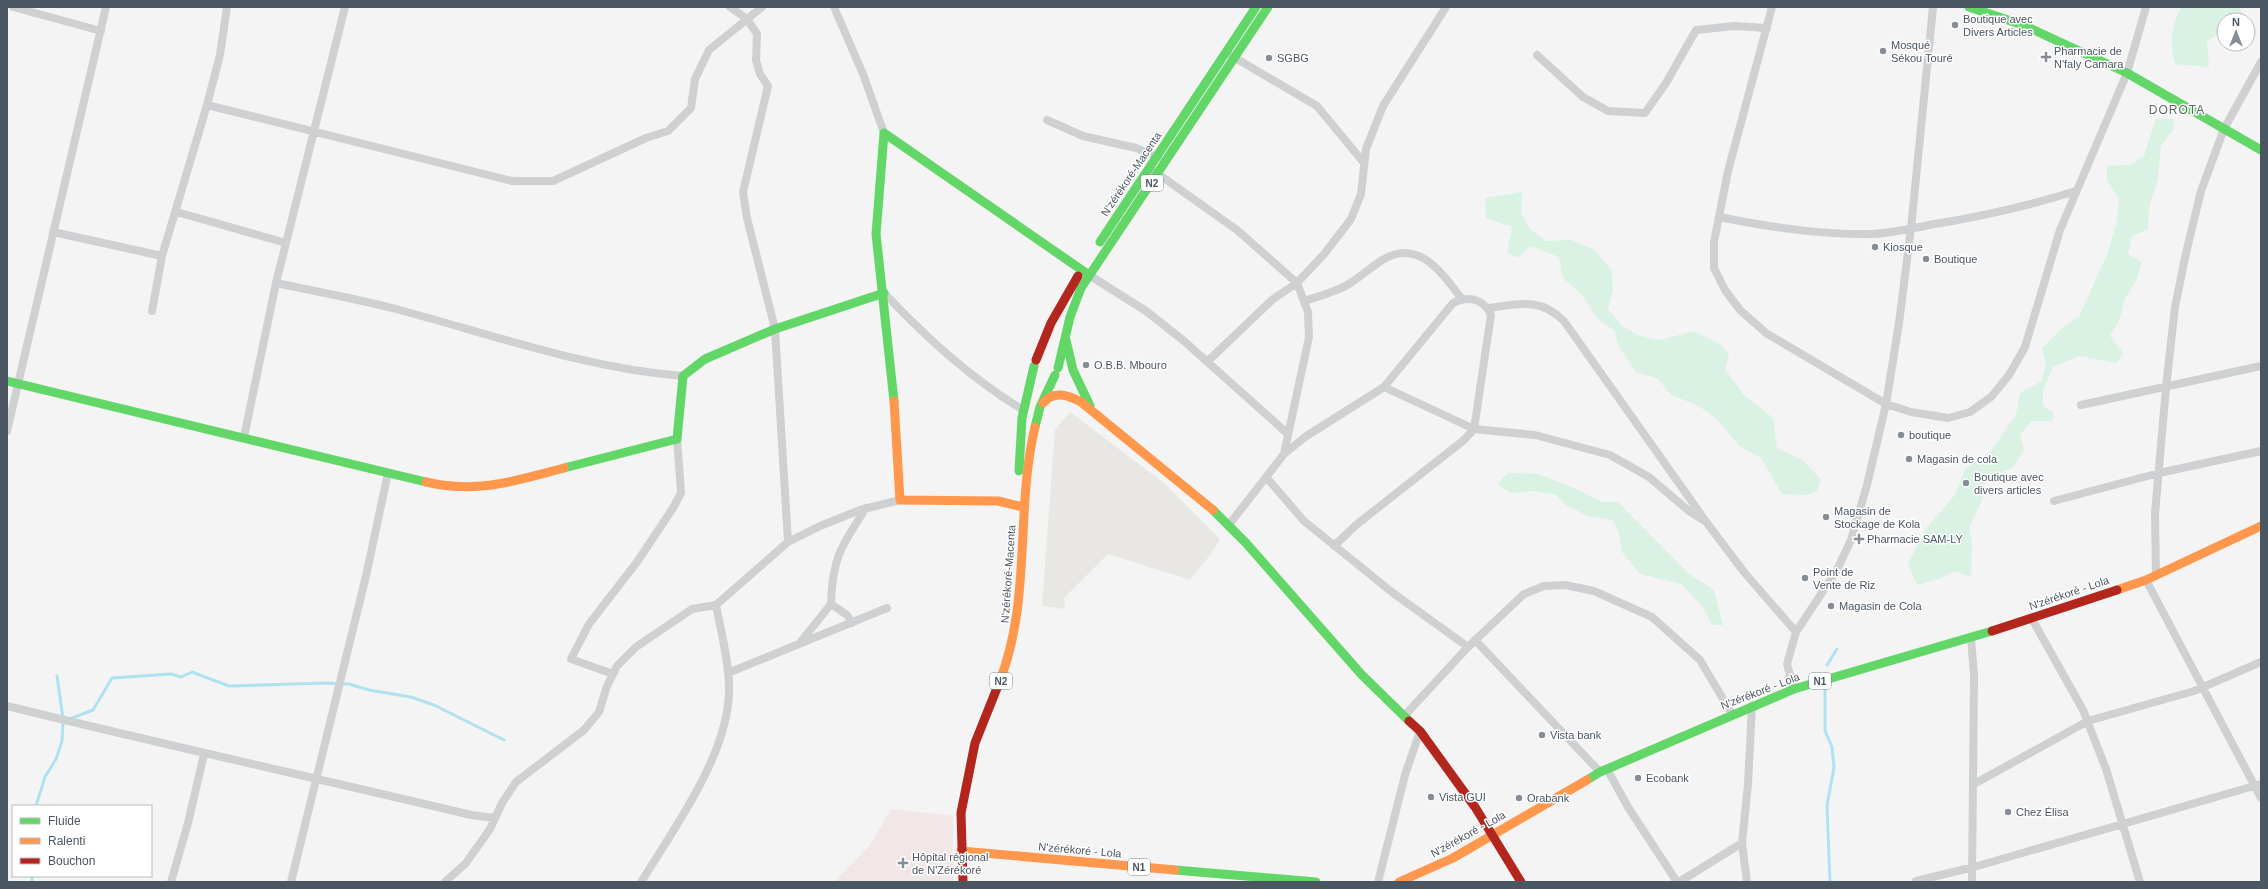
<svg xmlns="http://www.w3.org/2000/svg" width="2268" height="889" viewBox="0 0 2268 889" font-family="Arial,sans-serif">
<style>
.commercial{fill:#e8e7e3}
.medical{fill:#f1e7e6}
.green{fill:#d9f2e3}
.lines{fill:none;stroke-linecap:round;stroke-linejoin:round}
.stream{stroke:#aee2f0;stroke-width:3}
.street{stroke:#ced0d2;stroke-width:8}
.fast{stroke:#63d668;stroke-width:9}
.slow{stroke:#ff974d;stroke-width:9}
.jam{stroke:#b3261e;stroke-width:9}
.poi-dot{fill:#868d94;stroke:#fff;stroke-width:1.5}
.labels{text-anchor:middle;dominant-baseline:central;stroke-width:3;stroke-linejoin:round;paint-order:stroke}
.shield{fill:#fff;stroke:#808990;stroke-width:1}
.shield-label{font-size:10px;font-weight:bold;fill:#4a5661}
.poi-label{font-size:11px;fill:#4a5661;stroke:#fff;text-anchor:start}
.street-label{font-size:11px;fill:#4a5661;stroke:#fff}
.neighbourhood-label{font-size:12px;letter-spacing:1px;fill:#5f6368;stroke:#fff}
</style>
<rect width="100%" height="100%" fill="#f4f4f4"/>
<path class="commercial" d="M1070 412 1164 483 1220 539 1210 555 1190 580 1108 554 1064 598 1065 609 1042 606 1055 430Z"/>
<path class="medical" d="M891 809 953 816V882H834L870 845Z"/>
<path class="green" d="M2181 7H2239L2244 18 2224 20V29L2207 42 2209 67 2175 64C2169 41 2171 28 2181 7Z
M2156 119H2173L2174 128 2161 146 2158 178 2149 208 2148 230 2132 236 2128 254 2142 262 2136 281 2125 298 2119 321 2110 336 2123 353 2117 363 2080 356 2053 367 2043 391V406L2054 413 2052 421H2032L2020 435 2024 451 2013 467 1985 479 1983 498 1969 528 1972 543 1971 577 1955 571 1939 579 1917 585 1908 564 1925 530 1954 496 1966 468 1990 452 2016 415 2020 393 2042 381 2046 365 2042 348 2061 329 2079 317 2108 252 2117 221 2119 199 2107 181V166L2130 165 2144 156Z
M1522 192 1521 213 1530 229 1546 241 1572 240 1595 250 1612 271 1613 290 1608 309 1622 326 1640 336 1660 340 1694 331 1720 344 1729 354 1725 369 1743 394 1773 418 1777 448 1804 461 1821 480 1816 492 1806 495 1782 494 1761 458 1739 446 1718 420 1697 405 1671 395 1658 379 1636 372 1618 345 1615 331 1599 320 1582 295 1562 277 1559 257 1530 246 1518 258 1507 253 1512 227 1486 218 1485 198Z
M1508 473 1538 474 1572 487 1602 502H1618L1689 574 1714 590 1723 625H1712L1703 607 1681 584 1640 574 1622 552 1619 533 1613 520 1588 516 1567 506 1556 495 1533 491 1511 493 1497 484Z"/>
<g class="lines">
<path class="stream" d="M1827 665 1837 649
M57 676 63 718
M1825 690V731L1832 747 1834 768 1827 805 1830 882
M72 718 93 710 112 678 171 674 181 677 192 672 229 686 325 683 349 684 369 690 411 697 434 705 504 740
M36 806 45 777 56 759 62 741 63 721
M32 876V882"/>
<path class="street" d="M13 7 101 31
M730 7 747 19 757 34 756 60 760 74 768 86 743 192 747 218 775 329 788 542
M834 7 863 74 884 133
M1772 7 1728 171 1714 242V268L1725 290 1740 310 1766 333 1886 404 1911 412 1948 418 1970 412 1991 397 2009 375 2025 347 2060 230 2127 73 2146 7
M1537 55 1583 97 1608 111 1645 113 1666 83 1696 30 1734 26 1767 28
M1232 56 1317 106 1364 163
M207 105 512 181H553L646 138 668 131 691 108 695 79 709 50 762 7
M1047 120 1083 136 1136 148 1158 157
M1154 171 1237 230 1297 283 1308 312 1309 337 1284 454
M177 212 286 243
M1719 217C1770 227 1820 235 1872 234 1891 233 1910 229 1929 225 1978 217 2028 206 2076 191
M53 232 162 256 207 105 220 55 227 7
M1089 275 1146 311 1184 341 1288 434
M276 283C314 291 353 298 392 308 488 333 583 368 683 376
M884 293C927 338 969 377 1023 410
M1304 301C1319 296 1336 292 1349 284 1362 276 1372 266 1384 259 1419 239 1442 273 1461 298
M1488 308C1519 304 1540 297 1564 321L1707 523 1744 572 1796 632
M152 311 162 256
M1208 361 1273 299 1297 283 1325 253 1351 219 1361 194 1366 149 1383 106 1446 7
M1384 387 1474 429 1535 435 1610 455 1649 477 1689 511 1705 521
M2081 405 2261 366
M7 431 106 7
M244 437 276 283 345 7
M1267 478 1304 521 1393 593 1468 647
M2054 501 2159 473 2261 451
M1228 526 1284 454 1305 437 1384 387 1453 303C1468 295 1484 299 1491 315L1474 429 1464 440 1356 525 1334 546
M2156 575 2155 514 2166 387 2175 307 2186 253 2201 191 2224 129 2261 62
M2146 580 2261 798
M2032 619 2083 710 2106 769 2140 882
M852 623 847 615 831 604C832 558 842 545 866 508
M1971 638 1974 675 1972 882
M1475 640 1600 772
M799 644 831 604
M728 673 887 608
M613 674 571 659 589 624 637 562 673 508 681 493 677 439
M1794 689 1787 664 1796 632 1837 570 1851 540 1867 485 1886 404 1899 323 1911 228 1933 7
M7 706C161 744 316 778 471 815L495 818
M1405 715 1468 647 1524 594 1544 586 1565 585 1594 591 1652 617 1700 660 1732 714
M1607 769 1628 807 1677 882
M1974 784 2088 721 2194 691 2261 662
M1916 881 1974 867 2261 784
M171 882 188 823 204 754
M291 882 366 576 388 473
M445 882 466 863 490 829 502 803 516 782 584 730 599 712 607 686 617 666 636 647 692 609 716 605 788 542 820 526 860 510 900 500
M641 882C674 829 730 752 729 688 729 661 721 632 716 605
M1378 882 1405 775 1420 731
M1679 882 1742 843
M1747 882 1742 843 1748 784 1752 706"/>
<path class="fast" d="M1969 7 2023 25 2127 73 2261 150
M884 133 876 234 894 401
M884 133 1089 275
M1100 242 1256 7
M1066 340 1073 370 1090 406
M1058 368 1070 317 1081 288 1268 7
M7 381 426 482
M1035 427 1040 407 1055 375
M564 468 677 439 683 376 705 359 775 329 884 293
M1019 471 1022 418 1034 366
M1213 510 1246 543 1361 674 1409 721
M1587 780 1600 772 1794 689 1992 631
M1175 870 1316 882"/>
<path class="slow" d="M894 401 900 500 998 501 1023 507
M1043 403C1054 390 1068 395 1081 402L1213 510
M426 482C477 494 515 481 564 468
M2117 590 2146 580 2261 526
M999 683C1032 601 1015 511 1035 427
M961 851 1175 870
M1399 882 1453 858 1587 780"/>
<path class="jam" d="M1036 360 1051 323 1078 276
M1992 631 2117 590
M1409 721 1420 731 1475 807 1521 882
M963 882 961 813 975 743 999 683"/>
</g>
<g class="poi-dot">
<circle cx="1955" cy="25" r="4"/>
<circle cx="1883" cy="51" r="4"/>
<path d="M2044 51h4v4h4v4h-4v4h-4v-4h-4v-4h4z"/>
<circle cx="1269" cy="58" r="4"/>
<circle cx="1875" cy="247" r="4"/>
<circle cx="1926" cy="259" r="4"/>
<circle cx="1086" cy="365" r="4"/>
<circle cx="1901" cy="435" r="4"/>
<circle cx="1909" cy="459" r="4"/>
<circle cx="1966" cy="483" r="4"/>
<circle cx="1826" cy="517" r="4"/>
<path d="M1857 533h4v4h4v4h-4v4h-4v-4h-4v-4h4z"/>
<circle cx="1805" cy="578" r="4"/>
<circle cx="1831" cy="606" r="4"/>
<circle cx="1542" cy="735" r="4"/>
<circle cx="1638" cy="778" r="4"/>
<circle cx="1431" cy="797" r="4"/>
<circle cx="1519" cy="798" r="4"/>
<circle cx="2008" cy="812" r="4"/>
<path d="M901 857h4v4h4v4h-4v4h-4v-4h-4v-4h4z"/>
</g>
<g class="labels">
<g class="shield">
<rect x="1141" y="175" width="22" height="16" rx="3"/>
<rect x="990" y="673" width="22" height="16" rx="3"/>
<rect x="1809" y="673" width="22" height="16" rx="3"/>
<rect x="1128" y="859" width="22" height="16" rx="3"/>
</g>
<g class="shield-label">
<text x="1152" y="183">N2</text>
<text x="1001" y="681">N2</text>
<text x="1820" y="681">N1</text>
<text x="1139" y="867">N1</text>
</g>
<g class="poi-label">
<text x="1963" y="19">Boutique avec<tspan x="1963" dy="13">Divers Articles</tspan></text>
<text x="1891" y="45">Mosqué<tspan x="1891" dy="13">Sékou Touré</tspan></text>
<text x="2054" y="51">Pharmacie de<tspan x="2054" dy="13">N'faly Camara</tspan></text>
<text x="1277" y="58">SGBG</text>
<text x="1883" y="247">Kiosque</text>
<text x="1934" y="259">Boutique</text>
<text x="1094" y="365">O.B.B. Mbouro</text>
<text x="1909" y="435">boutique</text>
<text x="1917" y="459">Magasin de cola</text>
<text x="1974" y="477">Boutique avec<tspan x="1974" dy="13">divers articles</tspan></text>
<text x="1834" y="511">Magasin de<tspan x="1834" dy="13">Stockage de Kola</tspan></text>
<text x="1867" y="539">Pharmacie SAM-LY</text>
<text x="1813" y="572">Point de<tspan x="1813" dy="13">Vente de Riz</tspan></text>
<text x="1839" y="606">Magasin de Cola</text>
<text x="1550" y="735">Vista bank</text>
<text x="1646" y="778">Ecobank</text>
<text x="1439" y="797">Vista GUI</text>
<text x="1527" y="798">Orabank</text>
<text x="2016" y="812">Chez Élisa</text>
<text x="912" y="857">Hôpital régional<tspan x="912" dy="13">de N'Zérékoré</tspan></text>
</g>
<g class="street-label">
<text transform="translate(1131 174) rotate(-56)">N'zérékoré-Macenta</text>
<text transform="translate(1008 574) rotate(-86)">N'zérékoré-Macenta</text>
<text transform="translate(2069 593) rotate(-19)">N'zérékoré - Lola</text>
<text transform="translate(1760 691) rotate(-21)">N'zérékoré - Lola</text>
<text transform="translate(1468 834) rotate(-29)">N'zérékoré - Lola</text>
<text transform="translate(1080 850) rotate(5)">N'zérékoré - Lola</text>
</g>
<g class="neighbourhood-label">
<text x="2177" y="110">DOROTA</text>
</g>
</g>
<rect width="2268" height="889" fill="none" stroke="#4a5661" stroke-width="16"/>
<rect x="12" y="805" width="140" height="72" fill="#ffffff" stroke="#b7bbc0"/>
<rect x="20" y="818" width="20" height="6" fill="#63d668" stroke="#b7bbc0"/>
<text x="48" y="825" font-size="12" fill="#4a5661">Fluide</text>
<rect x="20" y="838" width="20" height="6" fill="#ff974d" stroke="#b7bbc0"/>
<text x="48" y="845" font-size="12" fill="#4a5661">Ralenti</text>
<rect x="20" y="858" width="20" height="6" fill="#b3261e" stroke="#b7bbc0"/>
<text x="48" y="865" font-size="12" fill="#4a5661">Bouchon</text>
<g transform="translate(2236 32)"><circle r="19" fill="#ffffff" stroke="#b7bbc0"/>
<path d="M0-3L7 15L0 10L-7 15Z" fill="#868d94"/>
<text y="-6" font-size="11" font-weight="bold" text-anchor="middle" fill="#4a5661">N</text>
</g>
</svg>
